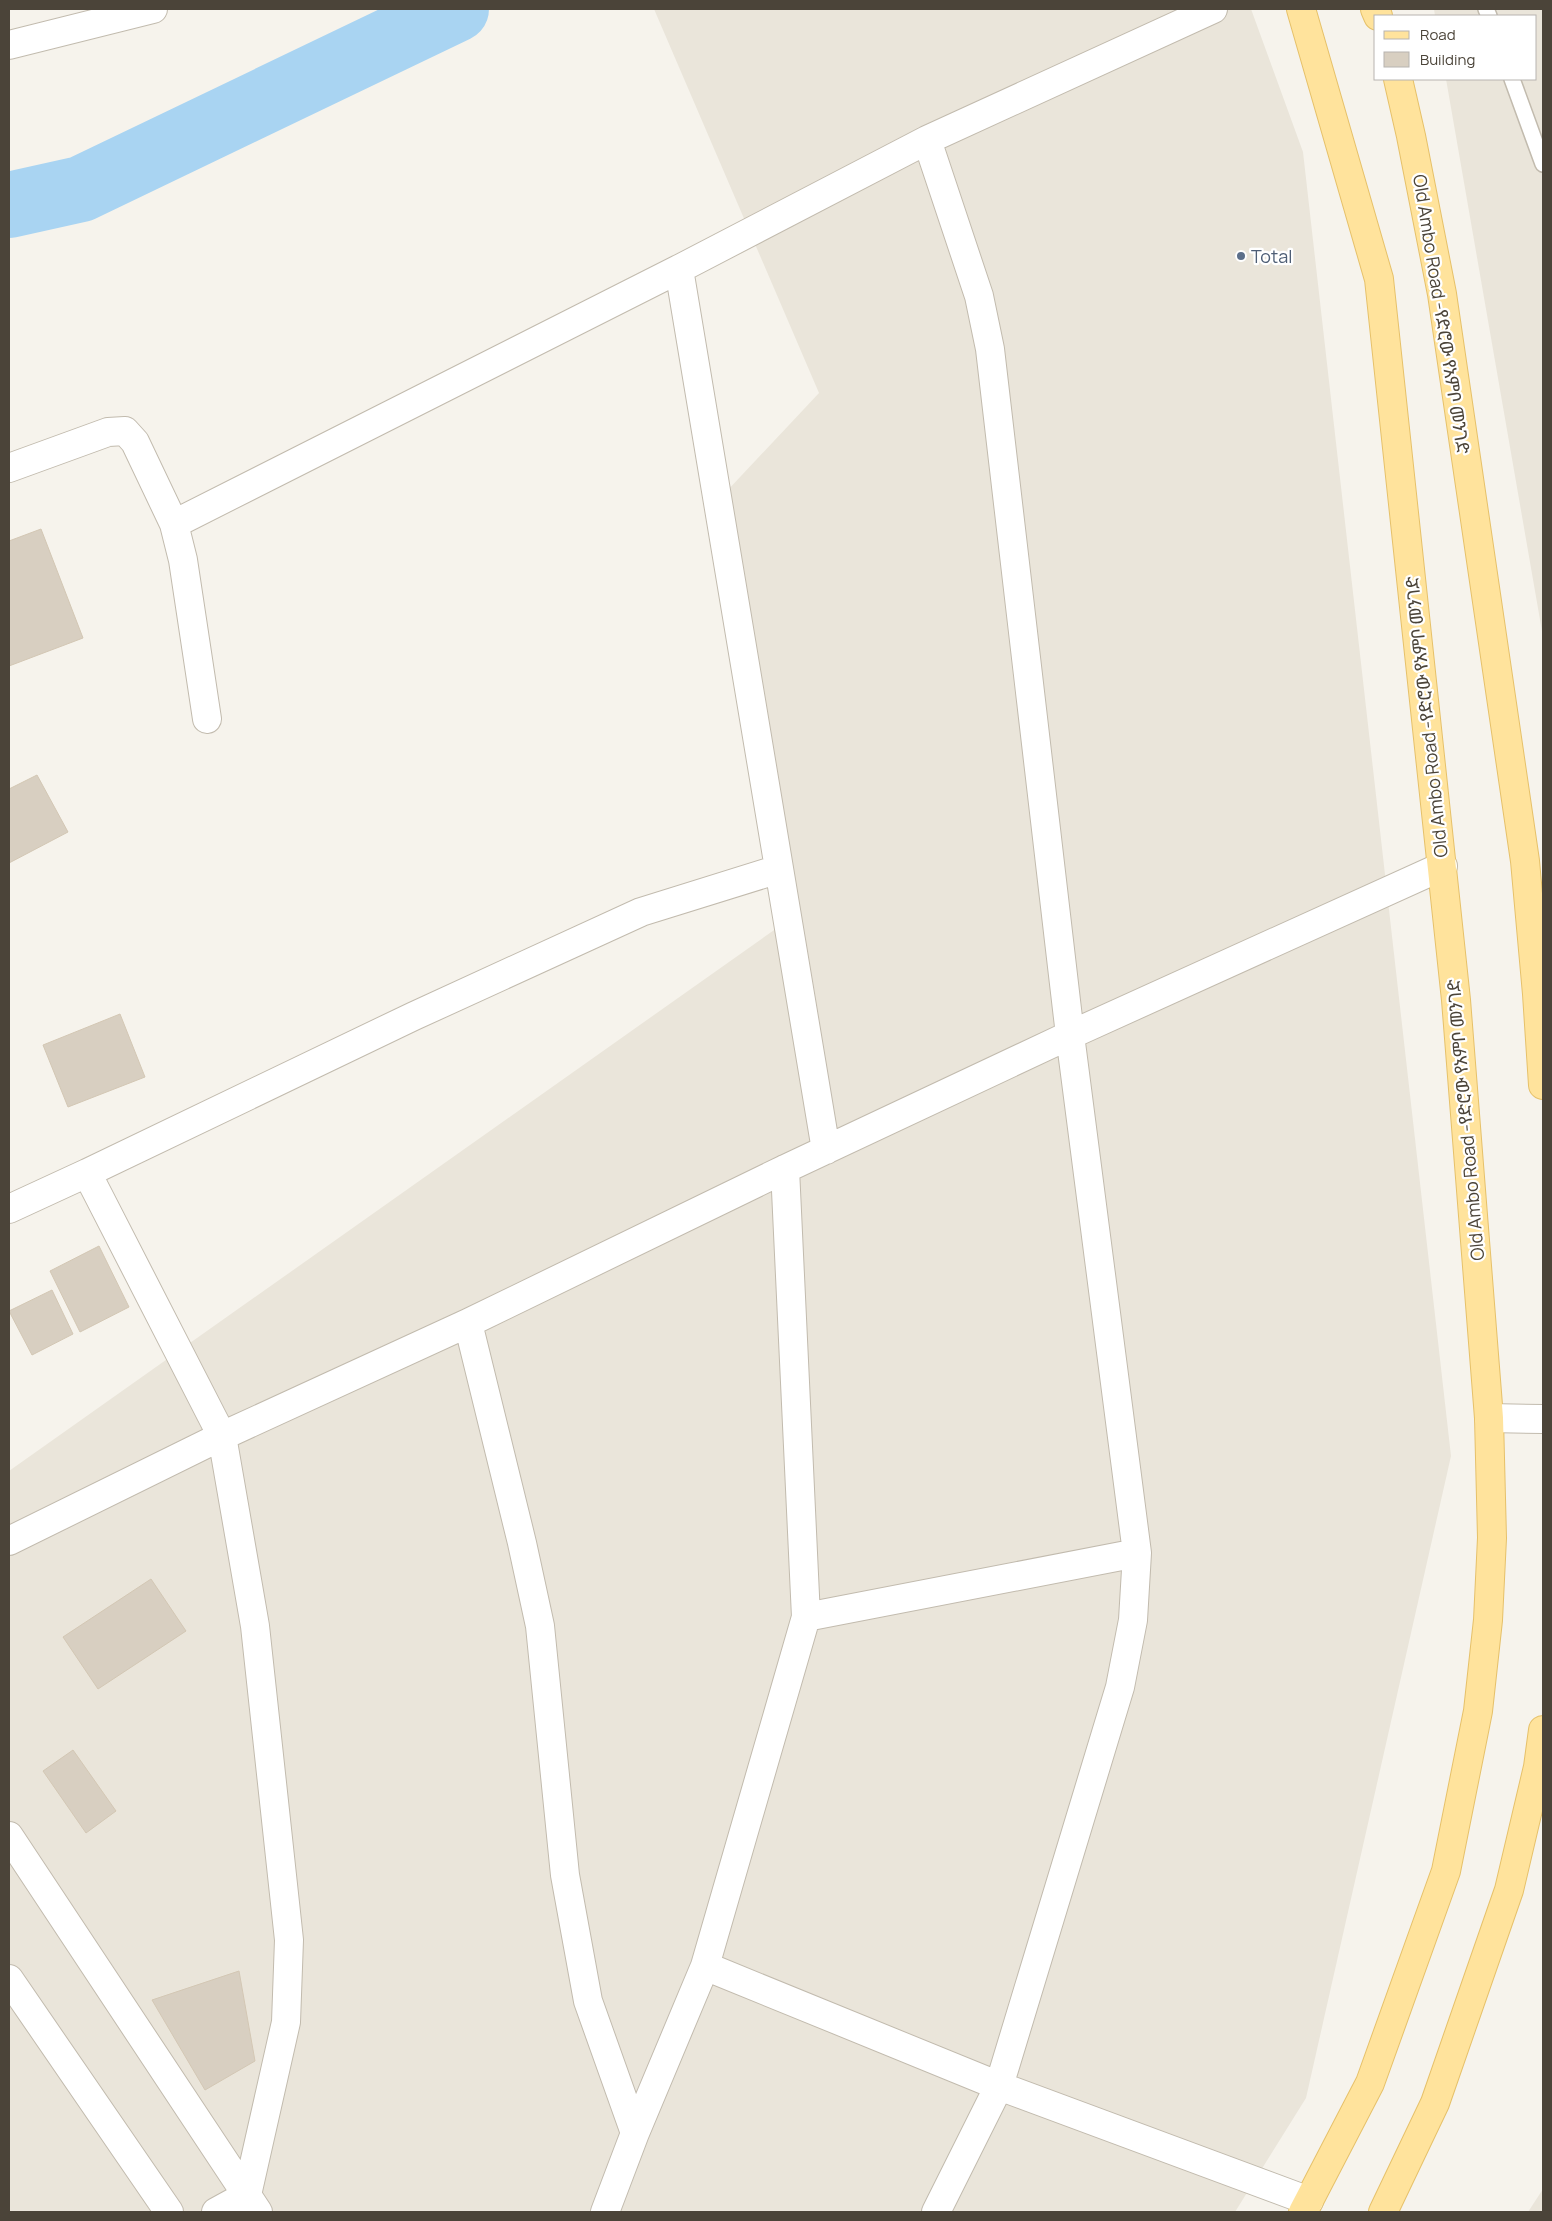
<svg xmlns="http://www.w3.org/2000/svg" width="1552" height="2221" viewBox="0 0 1552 2221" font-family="Manrope,'Noto Sans Ethiopic',sans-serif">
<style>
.residential{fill:#eae5da}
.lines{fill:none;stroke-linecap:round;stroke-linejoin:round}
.river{stroke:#a9d4f2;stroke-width:66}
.building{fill:#d8cfc1;stroke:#d3c7b4}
.service-casing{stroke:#c2bbae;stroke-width:18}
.minor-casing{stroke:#c2bbae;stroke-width:30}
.primary-casing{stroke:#e6c16a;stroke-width:30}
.service{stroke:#fff;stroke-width:15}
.minor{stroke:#fff;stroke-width:28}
.primary{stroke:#ffe39c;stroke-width:28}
.service-dot{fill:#5c6f8a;stroke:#fff;stroke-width:2}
.labels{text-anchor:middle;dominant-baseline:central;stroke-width:4.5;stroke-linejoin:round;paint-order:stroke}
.service-label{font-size:18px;fill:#4e5e75;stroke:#fff;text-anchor:start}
.street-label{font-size:18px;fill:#4b4439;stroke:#fff}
</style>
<rect width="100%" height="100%" fill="#f6f3ec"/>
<path class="residential" d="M654 9H1251L1303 152 1451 1456 1306 2098 1235 2212H9V1471L777 928 710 509 819 393Z
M1434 9H1543V637L1446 79H1536V16H1435Z
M1543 2189V2212H1528Z"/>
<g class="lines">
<path class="river" d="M9 205 81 189 456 9"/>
</g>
<path class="building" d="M41 529 83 638 9 666V541Z
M37 775 68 832 9 863V789Z
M120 1014 145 1077 68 1107 43 1045Z
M99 1246 129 1307 80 1332 50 1271Z
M52 1290 73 1334 32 1355 9 1311Z
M151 1579 186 1631 98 1689 63 1637Z
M73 1750 116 1811 86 1833 43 1771Z
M239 1971 255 2061 205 2090 152 2000Z"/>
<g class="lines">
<defs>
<path id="service" d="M1486 9 1489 16
M1512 79 1543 164"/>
<path id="minor" d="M9 45 153 9
M9 468 108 432 125 431 135 442 174 524
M207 719 183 560 174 524 679 269
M826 1150 679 269 927 140
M9 1209 87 1173
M468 1323 522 1543 540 1626 565 1875 588 2001 635 2133
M1489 1418 1543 1419
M9 1541 222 1436 468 1323 785 1169 1070 1035 1443 866
M806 1617 1137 1553
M9 1836 258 2212
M705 1966 999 2086 1309 2201
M9 1979 169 2212
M216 2212 247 2195 286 2022 289 1940 255 1626 222 1436 87 1173 414 1016 641 912 779 869
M605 2212 635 2133 705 1966 806 1617 785 1169
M936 2212 999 2086 1120 1687 1133 1620 1137 1553 1070 1035 990 349 979 296 927 140 1213 9"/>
<path id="primary" d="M1301 9 1379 279 1456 1000 1489 1418 1492 1538 1488 1620 1478 1711 1446 1871 1370 2083 1303 2212
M1375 9 1378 16
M1398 79 1411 136 1442 294 1525 861 1537 994 1543 1085
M1383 2212 1435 2103 1509 1890 1538 1767 1543 1730"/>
</defs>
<use href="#service" class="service-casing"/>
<use href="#minor" class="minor-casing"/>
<use href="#primary" class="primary-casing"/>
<use href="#service" class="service"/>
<use href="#minor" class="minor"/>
<use href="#primary" class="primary"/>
</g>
<circle class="service-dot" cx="1241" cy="256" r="5"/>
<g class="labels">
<g class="service-label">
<text x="1251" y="256">Total</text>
</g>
<g class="street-label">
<text transform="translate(1442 314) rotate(81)">Old Ambo Road -የድሮው የአምቦ መንገድ</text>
<text transform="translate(1426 717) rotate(-96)">Old Ambo Road -የድሮው የአምቦ መንገድ</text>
<text transform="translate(1465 1120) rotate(-95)">Old Ambo Road -የድሮው የአምቦ መንገድ</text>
</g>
</g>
<rect width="1552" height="2221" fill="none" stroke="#4b4439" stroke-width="20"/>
<rect x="1374" y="15" width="162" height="65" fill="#ffffff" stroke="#b7b4b0"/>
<rect x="1384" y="31" width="25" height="8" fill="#ffe39c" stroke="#b7b4b0"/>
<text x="1420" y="40" font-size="15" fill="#4b4439">Road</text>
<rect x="1384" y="52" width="25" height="15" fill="#d8cfc1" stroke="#b7b4b0"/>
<text x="1420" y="65" font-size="15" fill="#4b4439">Building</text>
</svg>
